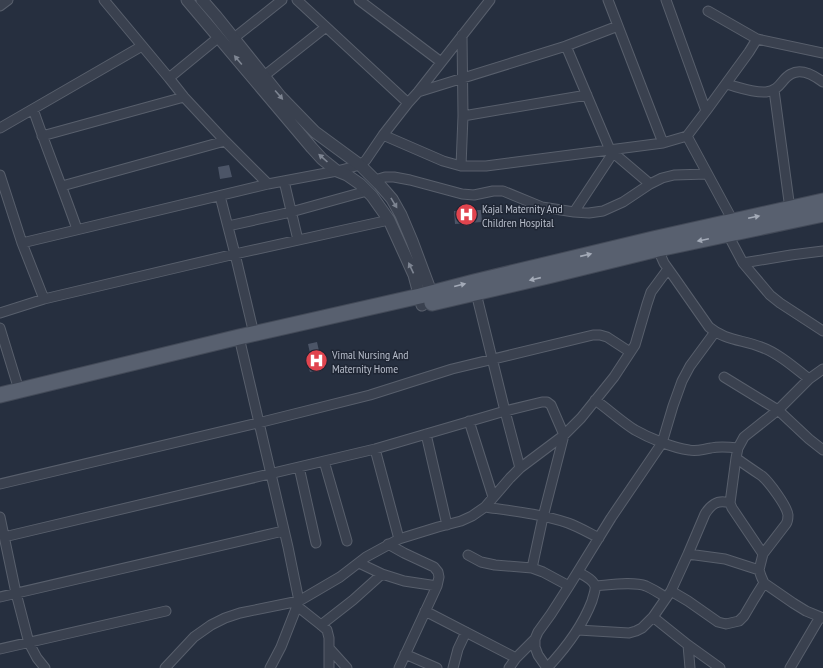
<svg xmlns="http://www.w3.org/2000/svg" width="823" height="668" viewBox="0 0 823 668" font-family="'PT Sans Narrow',sans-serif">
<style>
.building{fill:#4c5567}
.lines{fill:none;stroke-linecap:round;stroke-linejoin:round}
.minor-casing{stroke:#585f6c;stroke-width:11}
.tertiary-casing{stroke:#585f6c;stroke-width:13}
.primary-casing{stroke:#434a58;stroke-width:17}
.minor{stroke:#3a414f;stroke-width:9}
.tertiary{stroke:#3a414f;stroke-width:11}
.primary{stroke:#58606f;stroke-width:15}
.oneway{fill:#7e8592}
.oneway2{fill:#a3aab7}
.labels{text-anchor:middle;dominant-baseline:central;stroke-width:3;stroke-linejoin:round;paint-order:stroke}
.poi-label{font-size:12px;fill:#b6bcc9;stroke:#1f2634;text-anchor:start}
</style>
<rect width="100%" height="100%" fill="#262f3f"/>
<path class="building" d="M229 165 232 177 220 179 218 167Z
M481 210 482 222 455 224 454 211Z
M317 342 323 369 310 372 306 359 311 358 308 344Z"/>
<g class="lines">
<defs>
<path id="minor" d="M104 0 169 78 184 97 225 141 268 184
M297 0 408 103
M359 0 441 62
M608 0 663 143 687 136 733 221
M666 0 706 111 687 136
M0 6 8 0
M708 11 757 39 823 53
M234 38 282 0
M566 46 610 150 650 184
M264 76 326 27
M169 78 219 37
M726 84C738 87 753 93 766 92 781 90 781 79 791 74 801 68 815 76 823 82
M774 90 790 209
M418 92 566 46 618 26
M33 109C47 150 63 189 77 229
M706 111 749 52 757 39
M463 116 587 95
M0 128 142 46
M383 135 443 161 461 166H486L663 143
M42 136 184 97
M461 166 463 116 462 35
M0 175 22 243 44 299
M375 180 385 177H394L410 180 462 194 474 195 493 191H503L542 207 574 212 589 213 603 211 623 202 650 184 662 178 674 175 707 174
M284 181 298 240
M62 186 225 141
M220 196 235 254 254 334
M574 212 613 153
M228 226 291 212 367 191
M726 231 743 263 770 295 780 303 823 331
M22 243 268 184 337 171 360 165 366 160 383 135 408 103 418 92 490 0
M656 245 664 263 674 277 709 327C724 340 743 340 761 347 778 353 795 368 809 379
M743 263 791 255 823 251
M476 293 505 411 520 468
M0 313 44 299 235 254 389 220
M0 328 19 390
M239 337 288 547 299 601 281 647 270 668
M724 377 778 410 809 439 823 450
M595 400C608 409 622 422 635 430 649 438 673 448 689 450 697 452 703 449 711 448 720 446 729 447 738 448
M469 421 493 497
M426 434 447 525
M375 449 399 539
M736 458C744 464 753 470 762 476 769 482 787 506 788 515 788 518 788 521 786 524L763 554 759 570 761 576 764 583 793 603 806 611 823 618
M324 461 347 541
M299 467 316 543
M0 484 258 423 370 395 452 369 593 335H600L607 337 630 352
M485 507C513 511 541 514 568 523 579 527 589 533 599 538
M0 517 16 593 29 643 37 658 45 668
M4 537 375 449 505 411 542 402H547L551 405 564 435 543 517 532 568
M388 544 404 553 434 567 438 572 439 577 437 586 399 668
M688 554 725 559 759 570
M763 554 732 508 730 503 736 458 738 448 744 437 778 410 809 379 823 369
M468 555 481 562 495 565 532 568 543 572 569 586
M359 563 382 574 404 581 437 586
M595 586C609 585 633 581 646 586 653 589 660 594 666 597
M671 591 688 601 718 622 726 624 739 621 744 616 754 599 764 583
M0 597 283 531
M297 606 321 625 327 630 329 638V668
M425 611 516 658
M653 617 688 645 720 668
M321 625 353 600 382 574
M578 630 629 633 636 631 642 628 653 617 671 591 688 554 705 514C711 504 718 499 730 503
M688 645 690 668
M329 648 347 668
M0 649 166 611
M405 654 437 668
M165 668 194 637 211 625 225 618 240 613 299 601 340 577 366 557 399 539 438 527 461 521 472 516 485 507 510 478 520 468 564 435 581 418 614 377 635 345 647 304 651 292 668 269
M453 668 458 649 466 632
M509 668 516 658 535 639
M547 668 538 655 535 647V639L538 632 551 614 569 586 611 518 662 443 673 406 682 381 690 366 715 332
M547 668C566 648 582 627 592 601 593 596 596 591 595 586 593 579 583 575 578 572
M790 668 820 617"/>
<path id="tertiary" d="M187 0 312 148 322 159 337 171 347 175 360 184 372 196 389 220 414 275 422 305
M202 0 216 16 280 96 315 132 360 165 379 184 392 199 401 215 412 241 431 292 433 299"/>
<path id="primary" d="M432 303 548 276 658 249 823 214
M0 395 239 337 420 296 474 282 653 239 823 201"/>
</defs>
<use href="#minor" class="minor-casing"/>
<use href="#tertiary" class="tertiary-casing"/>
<use href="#primary" class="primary-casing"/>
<use href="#minor" class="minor"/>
<use href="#tertiary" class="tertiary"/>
<use href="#primary" class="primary"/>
</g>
<defs><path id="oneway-solid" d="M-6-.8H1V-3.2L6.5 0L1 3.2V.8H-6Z"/></defs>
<g class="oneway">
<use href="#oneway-solid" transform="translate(238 60) rotate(-130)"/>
<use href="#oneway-solid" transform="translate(279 95) rotate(49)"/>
<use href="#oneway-solid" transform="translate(323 158) rotate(-138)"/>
<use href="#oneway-solid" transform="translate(394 203) rotate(59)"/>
<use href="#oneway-solid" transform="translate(411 268) rotate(-115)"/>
</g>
<g class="oneway2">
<use href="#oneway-solid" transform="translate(754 217) rotate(-12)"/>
<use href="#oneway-solid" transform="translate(703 240) rotate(168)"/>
<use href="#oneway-solid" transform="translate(586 255) rotate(-13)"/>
<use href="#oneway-solid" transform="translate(535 279) rotate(167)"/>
<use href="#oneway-solid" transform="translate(460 285) rotate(-14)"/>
</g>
<defs>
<symbol id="hospital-disc" viewBox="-11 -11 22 22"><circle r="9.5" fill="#e0444e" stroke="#1f2634"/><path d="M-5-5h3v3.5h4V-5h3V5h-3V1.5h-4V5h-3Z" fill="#fff"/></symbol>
</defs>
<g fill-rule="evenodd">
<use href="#hospital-disc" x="454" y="202" width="25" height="25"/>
<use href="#hospital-disc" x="304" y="348" width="25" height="25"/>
</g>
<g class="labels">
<g class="poi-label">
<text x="482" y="208">Kajal Maternity And<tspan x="482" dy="14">Children Hospital</tspan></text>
<text x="332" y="354">Vimal Nursing And<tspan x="332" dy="14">Maternity Home</tspan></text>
</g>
</g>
</svg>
